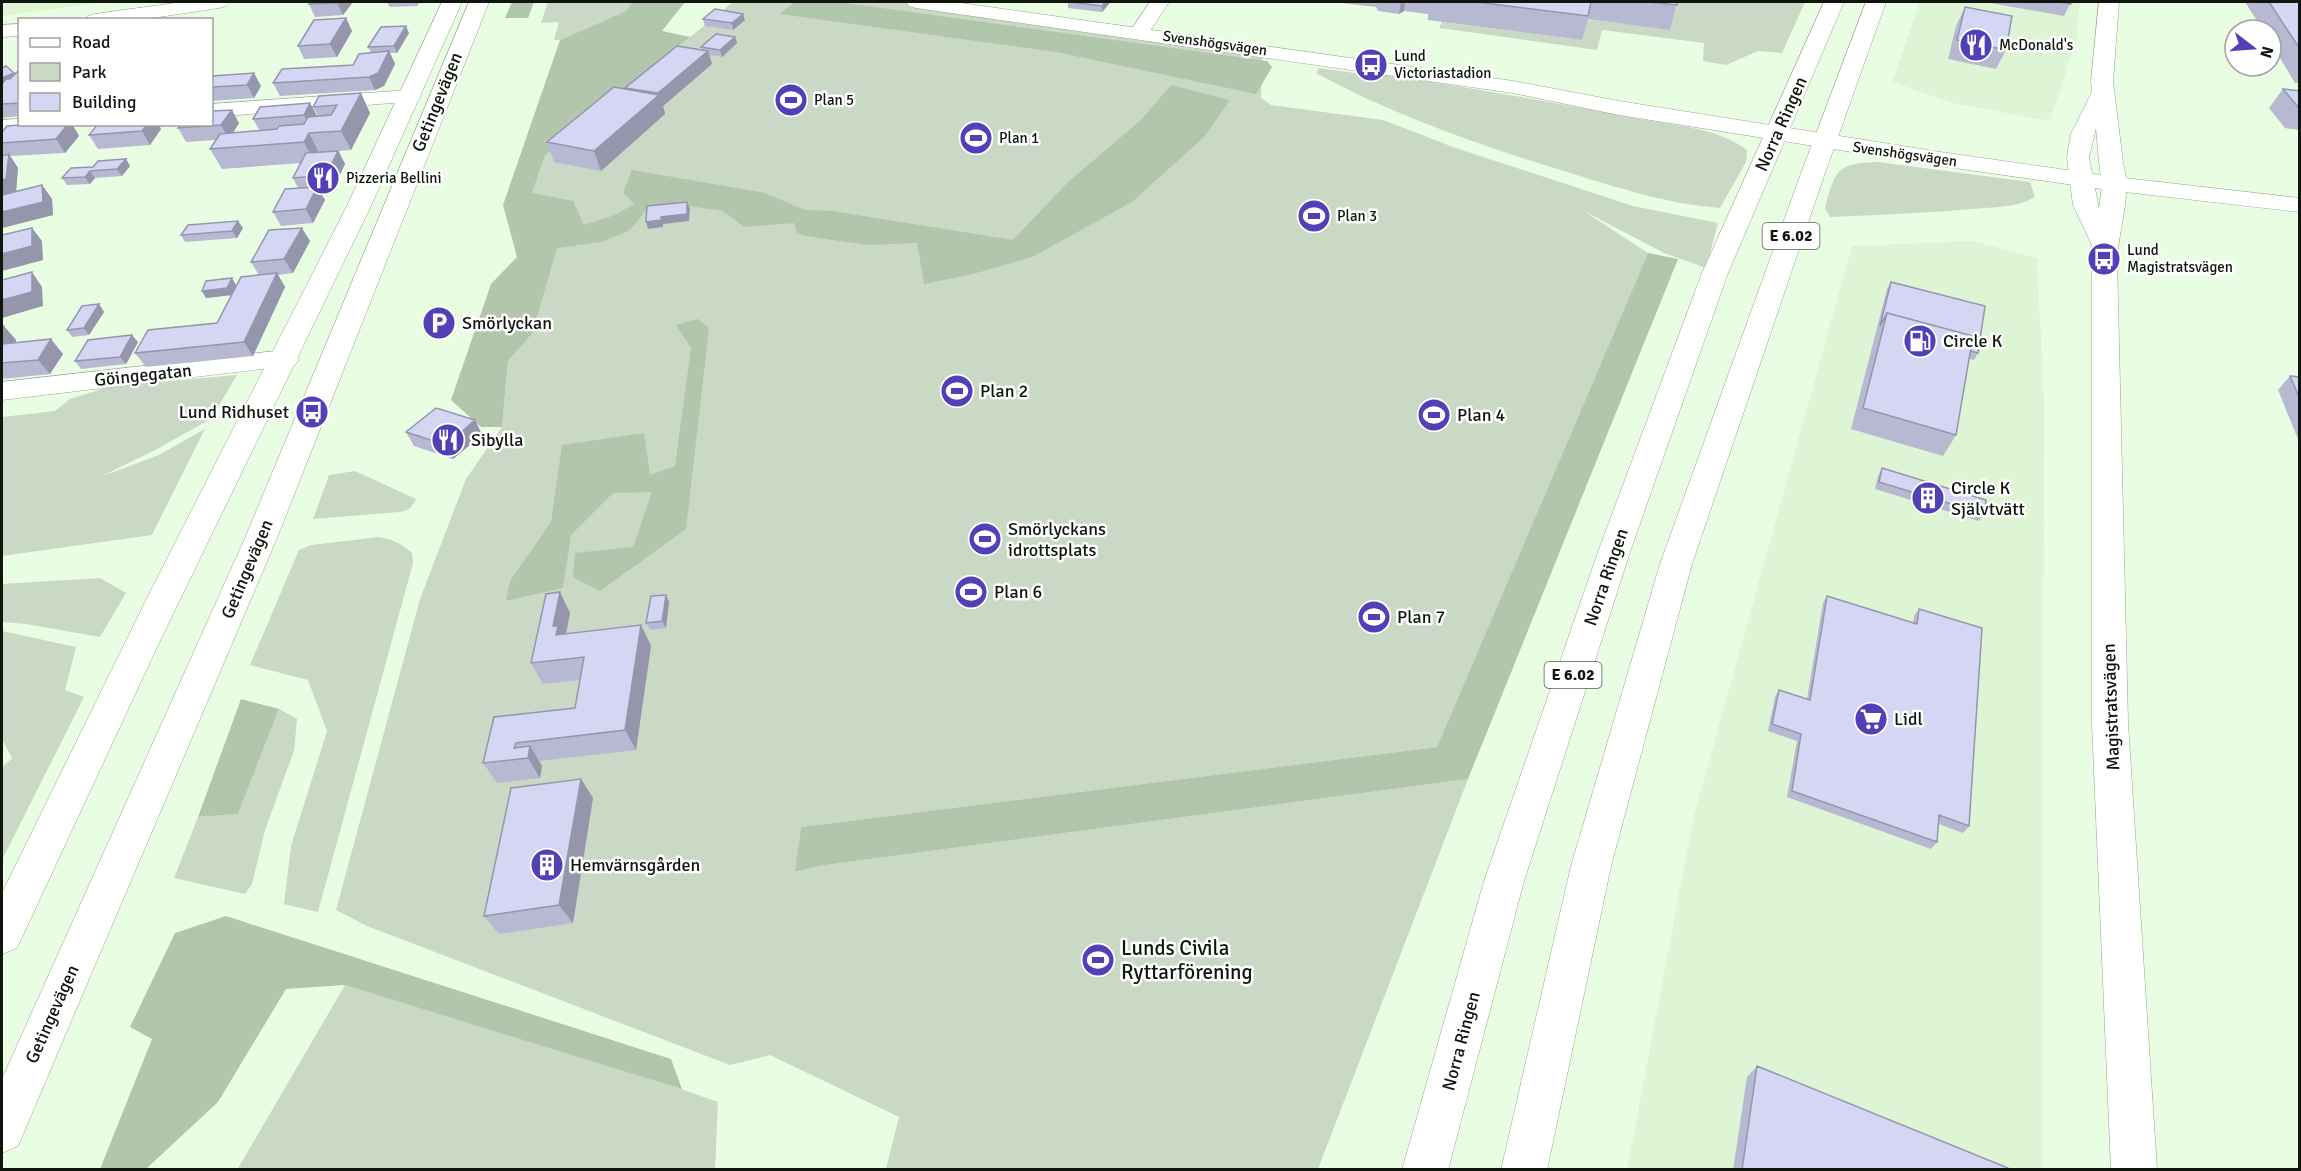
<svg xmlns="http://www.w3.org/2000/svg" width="2301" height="1171" viewBox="0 0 2301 1171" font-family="Signika,sans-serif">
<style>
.built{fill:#ddf5d4}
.green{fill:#cad9c5}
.forest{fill:#b1c6aa}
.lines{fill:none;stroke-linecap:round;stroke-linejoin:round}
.minor-casing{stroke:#94a68e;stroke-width:1}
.tertiary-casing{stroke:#94a68e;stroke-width:1}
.secondary-casing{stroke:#94a68e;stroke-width:1}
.primary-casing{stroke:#94a68e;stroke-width:1}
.minor{fill:#fff;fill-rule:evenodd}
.tertiary{fill:#fff;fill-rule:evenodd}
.secondary{fill:#fff;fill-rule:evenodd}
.primary{fill:#fff;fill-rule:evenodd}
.wall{fill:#b7b8d2}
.shaded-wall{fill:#9596ab}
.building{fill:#d5d6f4;stroke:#9596ab;stroke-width:1.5}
.labels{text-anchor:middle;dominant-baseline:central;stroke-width:5;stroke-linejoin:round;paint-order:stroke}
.far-street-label{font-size:15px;fill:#10160e;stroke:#fff}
.far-poi-label{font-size:15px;fill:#10160e;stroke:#fff;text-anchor:start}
.shield{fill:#fff;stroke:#585c56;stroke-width:1.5}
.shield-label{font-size:16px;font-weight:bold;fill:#10160e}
.street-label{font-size:18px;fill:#10160e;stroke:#fff}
.poi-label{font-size:18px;fill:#10160e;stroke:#fff;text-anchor:start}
.near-poi-label{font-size:21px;fill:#10160e;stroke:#fff;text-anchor:start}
</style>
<rect width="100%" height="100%" fill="#e9fde3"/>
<path class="built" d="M2 2H105L2 16Z
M1920 2H2080L2076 41 2050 121 1956 104 1892 82Z
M1973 241 2037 258 2044 400 2042 1169 1627 1170 1694 815 1852 246Z"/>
<path class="green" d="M548 2H632L626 11 560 40H554L559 22 541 23Z
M733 2H916L1265 50 1262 63 1261 98 1271 105 1383 120 1453 147 1633 206 1718 223 1706 268 1664 253 1582 210 1648 253 1437 747 801 827 796 872 825 865 1468 779 1318 1169H886L899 1117 770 1055 730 1065 367 926 336 910 420 599 466 479 502 427 508 361 532 334V193L545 156Z
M1672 2H1805L1782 53 1758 51 1726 65 1703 61 1704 43 1602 30 1597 50 1439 28 1442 22 1582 40 1586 19 1670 29Z
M1319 68 1376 76 1377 73C1463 87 1549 101 1634 118 1670 125 1717 127 1747 150L1746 162 1720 208C1668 204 1619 188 1570 173 1482 146 1397 117 1316 73Z
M1878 162 2030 182 2035 197C2017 208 1994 207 1973 209 1926 213 1878 215 1830 217L1825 208C1835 170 1837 163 1878 162Z
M237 375 211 419 157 449 100 477 159 455 205 429 152 535 2 556V417L55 411 70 399 111 386Z
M355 471 416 499C412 508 408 511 399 512L313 519 329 475Z
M379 537C393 540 401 543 412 553L413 563 318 912 284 904 291 846 327 731 308 680 250 665 299 550 311 545Z
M100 578 126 593 100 637 26 624 2 622V584Z
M2 631 76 647 65 690 84 697 2 860V768L12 758 2 739Z
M279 709 297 719 294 751 265 830 252 884 245 894 174 878 198 817 238 814Z
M345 985 632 1072 718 1102 715 1169 237 1170Z"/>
<path class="forest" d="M512 2H534L528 18H505Z
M632 2H685L662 31 690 37 545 156 532 193 573 201 584 225 615 215 634 204 623 192 632 170 765 193 805 210 832 211 1013 240 1069 181 1140 121 1171 85 1230 100 1204 137 1132 202 1032 257 973 274 924 284 917 243 867 245 806 236 797 233 794 223 744 227 723 211 689 206 648 208 630 230 602 242 557 248 532 334 508 361 502 427H481L451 400 491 284 517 257 503 205 560 40 626 11Z
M794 2H838L1267 61 1272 67 1256 94 1056 52 780 14Z
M1648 253 1678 259 1468 779 825 865 795 872 801 827 1437 747Z
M698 319 709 328 686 529 600 591 573 577 575 553 633 547 652 492 613 493 571 535 563 588 506 601 510 581 551 522 562 445 644 433 650 475 675 466 691 348 676 325Z
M241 699 279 709 238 814 198 817Z
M226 916 671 1059 682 1089 345 985 286 989 218 1102 146 1169H100L152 1039 130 1027 175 933Z"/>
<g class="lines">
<defs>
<path id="minor" d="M1150 2H1169L1146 37H1132L1129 33Z
M2099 2H2119L2113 81 2123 162 2119 167 2111 169 2103 167 2099 162 2096 128 2089 157 2086 162 2078 164 2070 162 2067 157 2071 134 2092 92 2091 81Z
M410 90 418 91 421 96 418 101 212 117V104Z
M20 119V124H49L46 129 2 134V120Z
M285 350 295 353 299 359 295 365 2 400V382Z"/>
<path id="tertiary" d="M2078 150 2086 152 2089 157 2099 209 2102 186 2099 162 2103 157 2111 155 2119 157C2136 181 2118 231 2117 259L2128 723 2157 1170H2111L2092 723V245L2073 205 2067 157 2070 152Z"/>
<path id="secondary" d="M182 2H229L226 6 219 8 139 20H85L88 16 95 14Z
M442 2H462L370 208 159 643 17 948 2 954V893L149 594 346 208Z
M469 2H489L277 538 18 1146 2 1153V1079L245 538Z
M906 2H954L1513 81 1619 101 1940 152 2116 177 2300 198V212L2116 191 1940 166 1619 115 1513 93 916 8 909 6Z
M20 24V36L2 37V25Z"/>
<path id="primary" d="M1824 2H1844L1728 273 1630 552 1524 881 1448 1170H1402L1484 881 1598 552 1702 273Z
M1866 2H1886L1824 176 1692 564 1611 866 1547 1170H1501L1571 866 1660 564 1800 176Z"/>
</defs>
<use href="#minor" class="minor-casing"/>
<use href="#tertiary" class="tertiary-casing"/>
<use href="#secondary" class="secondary-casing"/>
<use href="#primary" class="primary-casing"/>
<use href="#minor" class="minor"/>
<use href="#tertiary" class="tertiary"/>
<use href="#secondary" class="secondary"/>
<use href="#primary" class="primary"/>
</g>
<path class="wall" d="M311 2H353L343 15 315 17 309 4Z
M387 2H420L417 6 390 7Z
M1068 2H1109V4L1102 12 1068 8Z
M1333 2H1677L1670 30 1588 19 1582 40 1428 20V14L1404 11 1399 14 1378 11 1376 7Z
M1985 2H2071L2064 16Z
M2245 2H2300V83H2295L2271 43V30H2263Z
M1965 7 2006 50 1996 69 1948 59 1956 26Z
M346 18 352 31 337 57 304 59 298 46Z
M703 19 745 20 733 30 705 26Z
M409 33 397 53H390L395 64 384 86 375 90 280 96 273 83 353 65 371 53 368 47Z
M735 37 737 43 722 57 709 55 712 64 663 106 665 114 601 171 554 162 547 142 626 89 625 88 702 50 701 47Z
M2 68 15 74 20 69V116L2 118Z
M212 76 261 86 254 98 212 101Z
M2283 89 2300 91V130L2285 128 2269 108Z
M319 96 370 113 351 150 339 151 345 164 333 189 319 190 325 200 313 223 281 226 273 212 298 188 293 178 301 163 222 169 210 149 216 140 186 142 178 128 239 123 233 133 260 131 253 119 310 103 317 116H318L313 107Z
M33 124H72L79 136 65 153 10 156 18 168 16 191 42 185 52 199 53 215 2 228V132Z
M161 129 150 145 98 149 89 135Z
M126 159 130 166 122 176 95 178 90 184 67 185 62 178 93 167Z
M243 228 237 238 185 242 181 235Z
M310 241 293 273 278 275 285 287 253 356 146 367 135 353 217 323 232 295 206 298 202 291 236 285 259 275 251 262Z
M1891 282 1978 353 1974 360 1969 359 1956 435 1943 456 1851 429 1887 289Z
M99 304 104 312 89 335 72 337 67 330Z
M2 323V326L16 340 15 342 63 354 50 374 2 379Z
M138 342 126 364 81 369 75 361Z
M2290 376 2300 377V444L2278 390Z
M475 420 482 435 453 459 414 446 406 432Z
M1882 468 1984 514 1979 521 1875 489 1878 476Z
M666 595 669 602 666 628 650 630 646 623Z
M1827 596 1913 623 1914 616 1919 609 1969 826 1963 833 1939 824 1937 842 1931 849 1787 797 1797 741 1768 731 1775 697 1779 690 1807 699 1823 603Z
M570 613 566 634 641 625 651 646 636 750 539 761 542 766 540 778 497 783 483 763 494 717 575 708 580 680 543 684 531 663Z
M581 779 593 798 573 923 499 934 484 916Z
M1757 1066 2008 1170H1733L1747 1077Z"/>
<path class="shaded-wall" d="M30 2H45L31 3Z
M338 2H353L343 15 337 3Z
M1105 2H1109V4L1102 12V6Z
M1401 2H1405L1404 11 1399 14Z
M743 14 745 20 733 30 732 23Z
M346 18 352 31 337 57 330 44Z
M406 26 409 33 397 53 394 46Z
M735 37 737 43 722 57 720 50Z
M389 51 395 64 384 86 375 90 369 77Z
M708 51 712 64 663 106 665 114 601 171 594 151 659 95 658 93Z
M14 73 20 81 2 94V78Z
M254 73 261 86 254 98 247 85Z
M361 93 370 113 351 150 341 131Z
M310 103 317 116 311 128 304 115Z
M232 110 239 123 229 139 221 125Z
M68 124H72L79 136 65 153 56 139Z
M147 124H159L161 129 150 145 142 131Z
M309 133 319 153 314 162 304 142Z
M338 151 345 164 333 189 326 175Z
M9 154 18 168 16 192 2 196V180Z
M126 159 130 166 122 176 117 169Z
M90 171 95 178 90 184 85 177Z
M42 185 52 199 53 215 2 228V212Z
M317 187 325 200 313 223 306 209Z
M687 202 690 209 689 221 663 224V227L648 229 646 222 661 217Z
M238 221 243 228 237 238 232 231Z
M32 228 42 241 43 260 2 271V254Z
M302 228 310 241 293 273 284 259Z
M32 272 42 287 43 306 2 318V300Z
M277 273 285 287 253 356 244 342Z
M232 278 236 285 232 295 206 298 202 291Z
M99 304 104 312 89 335 84 328Z
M4 326 16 340 14 358 3 344Z
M132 335 138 342 126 364 120 357Z
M51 339 63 354 50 374 38 360Z
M475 420 482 435 453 459 446 445Z
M560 592 570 613 565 639 556 635 553 626Z
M666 595 669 602 666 628 662 621Z
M641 625 651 646 636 750 625 730Z
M530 746 542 766 540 778 528 758Z
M581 779 593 798 573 923 559 905Z"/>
<path class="building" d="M311 2H338L337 3 309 4Z
M1070 2H1105L1102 6Z
M1477 2H1591L1588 16Z
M1647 2H1677V5Z
M2058 2H2071V4Z
M2269 2H2300V49Z
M1965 7 2012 16 2006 50 1957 40Z
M715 9 743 14 732 23 703 19Z
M346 18 330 44 298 46 314 20Z
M406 26 394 46 368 47 381 27Z
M716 34 735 37 720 50 701 47Z
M677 46 708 51 658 93 625 88Z
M389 51 378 73 369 77 273 83 282 69 353 65 359 54Z
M6 66 14 73 2 78V68Z
M20 69V103L2 104V84L6 79H10Z
M254 73 247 85 212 87V76Z
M614 87 659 95 594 151 547 142Z
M2283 89 2300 91V108H2299Z
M361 93 341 131 309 133 304 142 210 149 220 134 277 129 279 126 304 124 308 117 331 115 337 105 313 107 319 96Z
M310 103 304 115 253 119 260 107Z
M232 110 221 125 178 128 181 124H212V111Z
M33 124H68L56 139 2 143V132L7 126Z
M98 124H147L142 131 89 135Z
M338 151 326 175 293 178 306 153Z
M9 154 6 179 2 180V156Z
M126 159 117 169 90 171 85 177 62 178 71 168 93 167 98 161Z
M42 185 43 202 2 212V195Z
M317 187 306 209 273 212 285 189Z
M687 202V214L661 217V220L646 222 647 206Z
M238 221 232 231 181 235 188 225Z
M32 228V246L2 254V235Z
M302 228 284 259 251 262 269 230Z
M32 272V292L2 300V280Z
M277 273 244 342 135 353 148 330 217 323 241 277Z
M232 278 227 288 202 291 206 281Z
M1891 282 1985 306 1978 353 1971 351 1973 336 1887 313 1880 326Z
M99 304 84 328 67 330 82 306Z
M1887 313 1973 336 1956 435 1863 408Z
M2 326H4L3 344 51 339 38 360 2 363Z
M132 335 120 357 75 361 88 340Z
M2290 376 2300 377V399Z
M436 408 475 420 446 445 406 432Z
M1882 468 1986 500 1984 514 1879 482Z
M560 592 553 626H558L556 635 641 625 625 730 516 743 514 748 530 746 528 758 483 763 494 717 575 708 584 657 531 663 546 594Z
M666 595 662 621 646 623 651 596Z
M1827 596 1917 624 1919 609 1982 628 1969 826 1939 815 1937 842 1792 791 1801 734 1772 724 1779 690 1810 700Z
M581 779 559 905 484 916 511 788Z
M1757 1066 2008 1168V1170H1742Z"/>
<defs>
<symbol id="restaurant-disc" viewBox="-11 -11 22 22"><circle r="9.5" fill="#5240b7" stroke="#fff"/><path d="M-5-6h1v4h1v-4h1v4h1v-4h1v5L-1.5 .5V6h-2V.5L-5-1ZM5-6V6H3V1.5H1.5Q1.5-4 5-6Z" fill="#fff"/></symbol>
<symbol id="bus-disc" viewBox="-11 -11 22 22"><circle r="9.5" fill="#5240b7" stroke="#fff"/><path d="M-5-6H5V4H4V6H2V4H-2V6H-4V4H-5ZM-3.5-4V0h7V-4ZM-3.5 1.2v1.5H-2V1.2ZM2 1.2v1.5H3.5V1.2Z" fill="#fff"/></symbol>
<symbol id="stadium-disc" viewBox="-11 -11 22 22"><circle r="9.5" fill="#5240b7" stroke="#fff"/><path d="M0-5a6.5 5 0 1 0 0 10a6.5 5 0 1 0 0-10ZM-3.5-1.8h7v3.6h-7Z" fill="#fff"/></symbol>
<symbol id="parking-disc" viewBox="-11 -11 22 22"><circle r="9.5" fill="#5240b7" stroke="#fff"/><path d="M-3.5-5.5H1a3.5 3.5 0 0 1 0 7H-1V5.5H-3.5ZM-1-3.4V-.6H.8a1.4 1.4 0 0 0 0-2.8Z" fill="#fff"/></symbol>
<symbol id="fuel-disc" viewBox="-11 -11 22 22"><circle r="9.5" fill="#5240b7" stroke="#fff"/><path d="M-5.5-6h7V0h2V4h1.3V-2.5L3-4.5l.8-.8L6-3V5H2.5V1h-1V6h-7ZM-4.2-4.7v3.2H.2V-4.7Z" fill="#fff"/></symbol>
<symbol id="building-disc" viewBox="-11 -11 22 22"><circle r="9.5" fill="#5240b7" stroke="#fff"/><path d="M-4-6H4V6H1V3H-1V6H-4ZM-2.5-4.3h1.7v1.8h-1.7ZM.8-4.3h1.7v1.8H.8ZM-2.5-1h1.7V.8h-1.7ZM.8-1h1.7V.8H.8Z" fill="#fff"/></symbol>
<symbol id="supermarket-disc" viewBox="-11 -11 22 22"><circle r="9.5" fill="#5240b7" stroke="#fff"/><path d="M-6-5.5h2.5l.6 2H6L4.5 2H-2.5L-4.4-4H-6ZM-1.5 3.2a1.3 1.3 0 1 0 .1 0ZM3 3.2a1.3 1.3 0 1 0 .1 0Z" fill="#fff"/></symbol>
</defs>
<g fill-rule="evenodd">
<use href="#restaurant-disc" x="1957" y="26" width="38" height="38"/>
<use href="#bus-disc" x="1352" y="46" width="38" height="38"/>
<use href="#stadium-disc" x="772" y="81" width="38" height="38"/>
<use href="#stadium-disc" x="957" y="119" width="38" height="38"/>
<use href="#restaurant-disc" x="304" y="159" width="38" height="38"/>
<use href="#stadium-disc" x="1295" y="197" width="38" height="38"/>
<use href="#bus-disc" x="2085" y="240" width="38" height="38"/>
<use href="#parking-disc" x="420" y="304" width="38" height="38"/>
<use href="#fuel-disc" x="1901" y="322" width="38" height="38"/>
<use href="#stadium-disc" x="938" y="372" width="38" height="38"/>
<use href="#bus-disc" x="293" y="393" width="38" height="38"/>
<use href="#stadium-disc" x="1415" y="396" width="38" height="38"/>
<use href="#restaurant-disc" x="429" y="421" width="38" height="38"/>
<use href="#building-disc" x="1909" y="479" width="38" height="38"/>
<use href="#stadium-disc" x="966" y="520" width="38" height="38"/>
<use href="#stadium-disc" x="952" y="573" width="38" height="38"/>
<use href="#stadium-disc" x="1355" y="598" width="38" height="38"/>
<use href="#supermarket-disc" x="1852" y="700" width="38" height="38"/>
<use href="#building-disc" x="528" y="846" width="38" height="38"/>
<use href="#stadium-disc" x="1079" y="941" width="38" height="38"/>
</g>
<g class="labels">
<g class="far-street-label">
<text transform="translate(1215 43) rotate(8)">Svenshögsvägen</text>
<text transform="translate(1905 154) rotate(8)">Svenshögsvägen</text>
</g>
<g class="far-poi-label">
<text x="1999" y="45">McDonald's</text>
<text x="1394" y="56">Lund<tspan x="1394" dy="17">Victoriastadion</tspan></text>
<text x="814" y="100">Plan 5</text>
<text x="999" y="138">Plan 1</text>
<text x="346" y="178">Pizzeria Bellini</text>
<text x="1337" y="216">Plan 3</text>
<text x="2127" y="250">Lund<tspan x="2127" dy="17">Magistratsvägen</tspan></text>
</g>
<g class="shield">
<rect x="1762.5" y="223" width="57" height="26" rx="4.5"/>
<rect x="1544.5" y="662" width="57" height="26" rx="4.5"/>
</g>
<g class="shield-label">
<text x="1791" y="236">E 6.02</text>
<text x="1573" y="675">E 6.02</text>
</g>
<g class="street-label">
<text transform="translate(437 102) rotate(-68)">Getingevägen</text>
<text transform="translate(1781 124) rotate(-66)">Norra Ringen</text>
<text transform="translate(143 375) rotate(-6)">Göingegatan</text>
<text transform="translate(247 569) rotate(-67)">Getingevägen</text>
<text transform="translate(1606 577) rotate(-71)">Norra Ringen</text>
<text transform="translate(2111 707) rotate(-92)">Magistratsvägen</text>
<text transform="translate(52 1014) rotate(-66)">Getingevägen</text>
<text transform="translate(1461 1041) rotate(-75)">Norra Ringen</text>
</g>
<g class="poi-label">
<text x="462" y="323">Smörlyckan</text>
<text x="1943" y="341">Circle K</text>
<text x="980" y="391">Plan 2</text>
<text x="289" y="412" text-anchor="end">Lund Ridhuset</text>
<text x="1457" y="415">Plan 4</text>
<text x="471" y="440">Sibylla</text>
<text x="1951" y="488">Circle K<tspan x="1951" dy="21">Självtvätt</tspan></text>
<text x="1008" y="529">Smörlyckans<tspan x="1008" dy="21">idrottsplats</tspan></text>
<text x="994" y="592">Plan 6</text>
<text x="1397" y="617">Plan 7</text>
<text x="1894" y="719">Lidl</text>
<text x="570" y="865">Hemvärnsgården</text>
</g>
<g class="near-poi-label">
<text x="1121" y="948">Lunds Civila<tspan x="1121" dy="24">Ryttarförening</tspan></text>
</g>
</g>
<rect width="2301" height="1171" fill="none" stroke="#10160e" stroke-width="6"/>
<rect x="18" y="18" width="195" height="108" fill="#ffffff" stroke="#9fa29f" stroke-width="1.5"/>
<rect x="30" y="38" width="30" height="9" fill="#ffffff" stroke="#9fa29f" stroke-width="1.5"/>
<text x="72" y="48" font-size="18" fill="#10160e">Road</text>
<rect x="30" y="63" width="30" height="18" fill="#cad9c5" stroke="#9fa29f" stroke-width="1.5"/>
<text x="72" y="78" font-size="18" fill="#10160e">Park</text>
<rect x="30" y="93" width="30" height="18" fill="#d5d6f4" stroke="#9fa29f" stroke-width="1.5"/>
<text x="72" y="108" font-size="18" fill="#10160e">Building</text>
<g transform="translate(2253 48) rotate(107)"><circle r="28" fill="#ffffff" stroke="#9fa29f" stroke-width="1.5"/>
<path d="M0-4.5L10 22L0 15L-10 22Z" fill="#5240b7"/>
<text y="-9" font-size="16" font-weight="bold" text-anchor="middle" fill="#10160e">N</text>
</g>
</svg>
